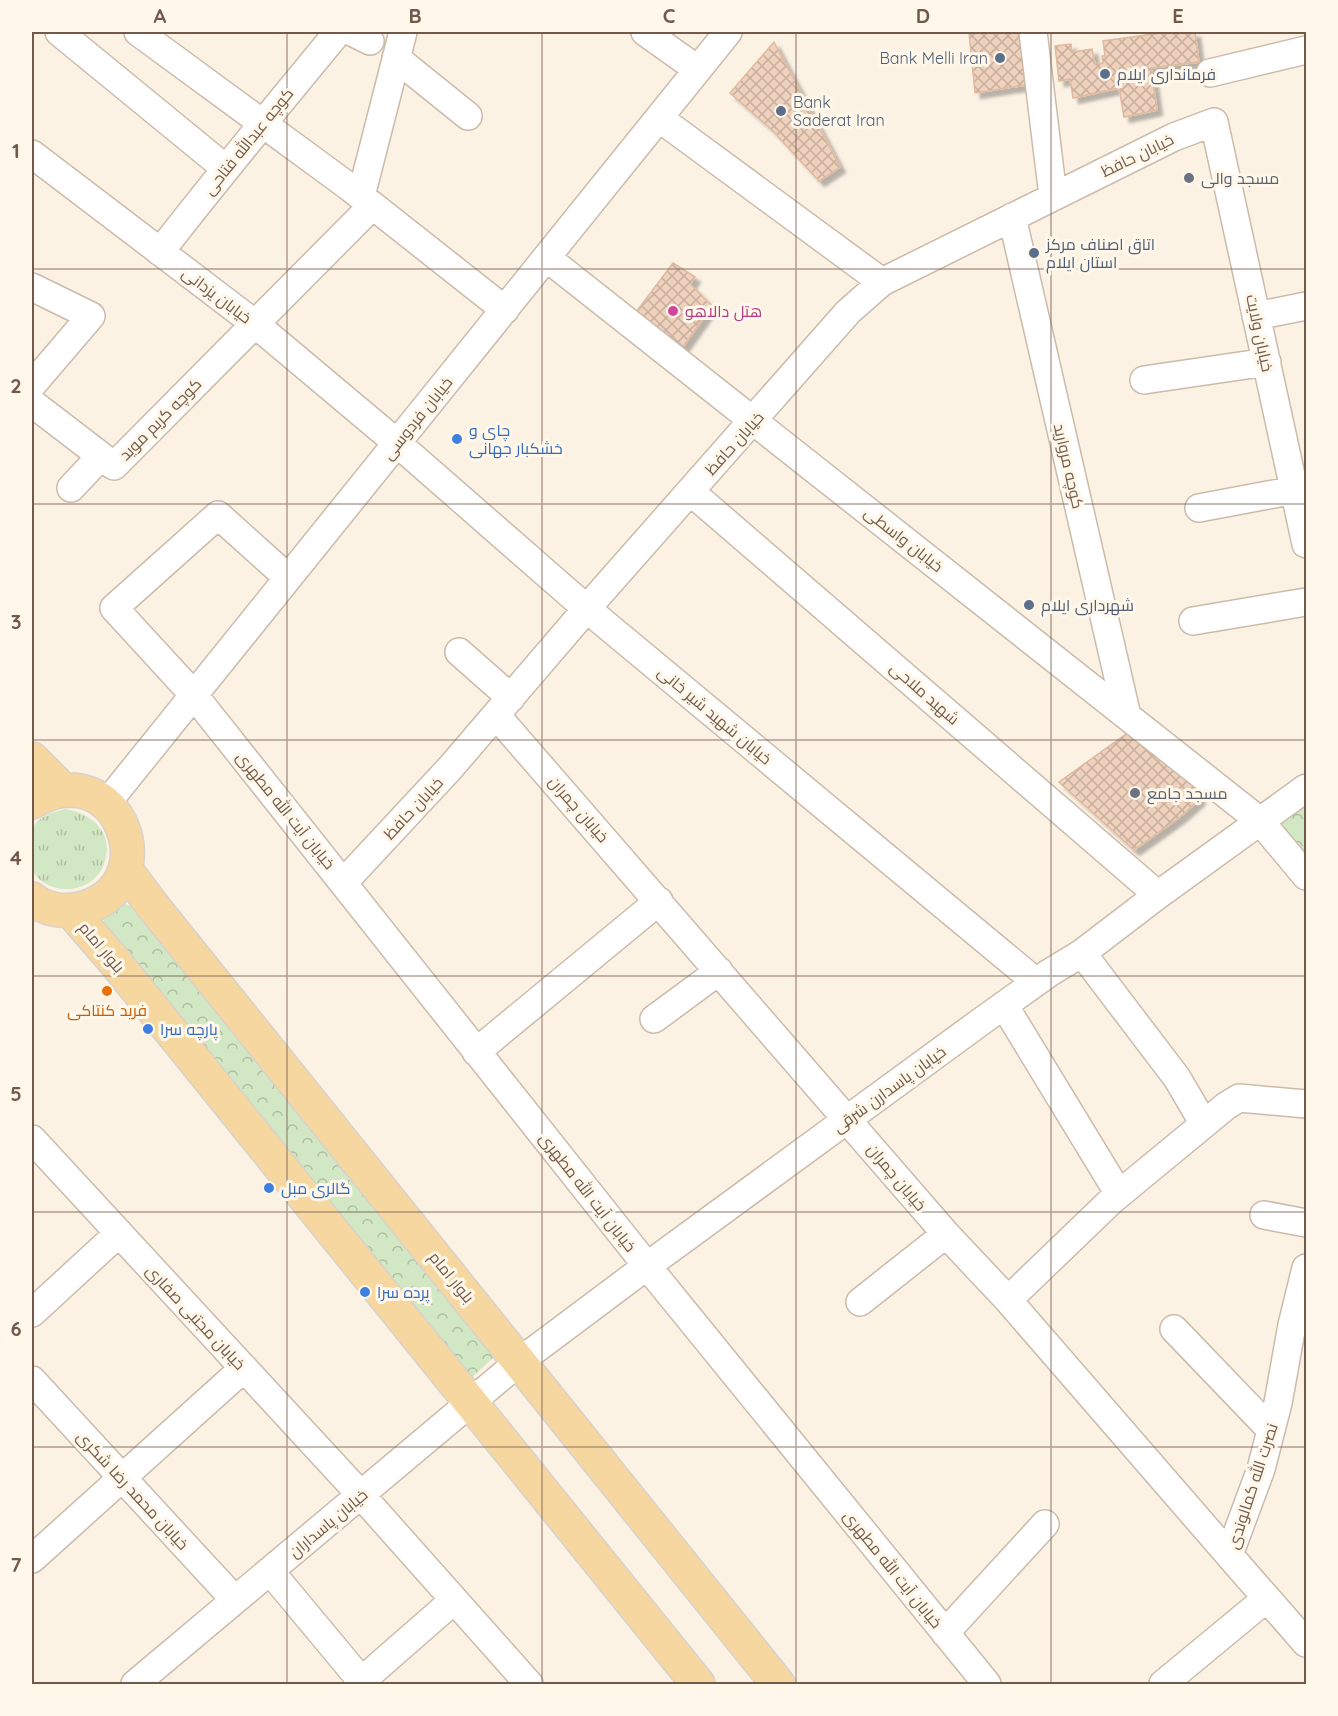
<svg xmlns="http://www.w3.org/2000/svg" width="1338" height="1716" viewBox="0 0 1338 1716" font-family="Quicksand,Cairo,sans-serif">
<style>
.grass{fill:url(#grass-tufts)}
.park{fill:url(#park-crowns)}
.building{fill:url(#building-cross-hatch);stroke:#e1b99f;stroke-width:1.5;filter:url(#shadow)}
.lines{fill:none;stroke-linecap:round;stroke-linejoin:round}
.minor-casing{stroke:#ccbaab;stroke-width:30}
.major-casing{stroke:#d8d1cd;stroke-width:36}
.minor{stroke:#fff;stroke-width:27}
.major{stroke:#f6d7a0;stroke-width:33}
.grid{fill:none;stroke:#725a4b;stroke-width:1.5;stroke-opacity:0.55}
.service-dot{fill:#5c6f8a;stroke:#fef7ea;stroke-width:2}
.worship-dot{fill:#6b7280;stroke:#fef7ea;stroke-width:2}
.hotel-dot{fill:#d1479c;stroke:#fef7ea;stroke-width:2}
.shop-dot{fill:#3f7fe0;stroke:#fef7ea;stroke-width:2}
.food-dot{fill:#e8710a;stroke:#fef7ea;stroke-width:2}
.labels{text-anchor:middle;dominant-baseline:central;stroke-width:6;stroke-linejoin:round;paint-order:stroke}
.service-label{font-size:16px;fill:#4e5e75;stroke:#fef7ea;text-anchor:start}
.street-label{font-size:16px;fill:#725a4b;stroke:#fef7ea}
.worship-label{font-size:16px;fill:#5b616d;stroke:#fef7ea;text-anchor:start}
.hotel-label{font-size:16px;fill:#b23c85;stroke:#fef7ea;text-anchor:start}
.shop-label{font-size:16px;fill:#366cbe;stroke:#fef7ea;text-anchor:start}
.food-label{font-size:16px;fill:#c56008;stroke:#fef7ea}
.neatline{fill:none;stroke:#725a4b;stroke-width:2}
.grid-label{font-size:20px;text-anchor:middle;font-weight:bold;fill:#725a4b}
</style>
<defs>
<pattern id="grass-tufts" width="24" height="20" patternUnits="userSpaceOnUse" patternTransform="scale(1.5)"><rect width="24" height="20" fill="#d2e8c4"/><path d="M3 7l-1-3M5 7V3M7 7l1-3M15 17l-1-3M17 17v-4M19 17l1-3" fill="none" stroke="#afbfa1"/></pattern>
<pattern id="park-crowns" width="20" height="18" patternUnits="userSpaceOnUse" patternTransform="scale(1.5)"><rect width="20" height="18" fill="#d2e8c4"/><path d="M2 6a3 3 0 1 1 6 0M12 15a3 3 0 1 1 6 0" fill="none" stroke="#afbfa1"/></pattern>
<pattern id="building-cross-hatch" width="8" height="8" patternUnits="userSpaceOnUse" patternTransform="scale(1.5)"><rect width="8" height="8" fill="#efd2bd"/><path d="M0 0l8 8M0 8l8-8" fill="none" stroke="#c6ad9c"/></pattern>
<filter id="shadow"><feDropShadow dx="5.5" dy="5.5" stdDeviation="1.5" flood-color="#0004"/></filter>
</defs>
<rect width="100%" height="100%" fill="#fbf2e4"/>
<path class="grass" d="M65 809C93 813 115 834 104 864 95 889 63 896 43 882 38 879 33 873 32 868 30 861 32 852 32 845 32 841 30 835 32 831 35 817 53 812 65 809Z"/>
<path class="park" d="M1306 795V870L1266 822Z
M121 903 136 907 494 1357 467 1382 103 931C103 915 108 911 121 903Z"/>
<path class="building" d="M969 32H1025L1032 84 975 93Z
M1168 32H1195L1199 62 1151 68 1157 110 1124 117 1119 88 1073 98 1070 79 1059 81 1055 46 1071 44 1072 52 1092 49 1095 64 1103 63 1102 56H1105L1103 41Z
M774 42 840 167 819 181 771 129 730 93Z
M673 263 695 277 690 284 712 306 680 351 633 316Z
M1129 732 1201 786 1199 800 1180 817 1134 850 1059 782Z"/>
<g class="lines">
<defs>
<path id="minor" d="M59 32 225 168
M138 32 348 186 505 310
M352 32 370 41
M645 32 697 69
M1033 32 1053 196
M396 58 468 116
M1210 73 1306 50
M659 118 882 282
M32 154 254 323 397 443 587 609 1036 982
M361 196 403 32
M1012 217 1127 716
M160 252C218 177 278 105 338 32
M547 258 1260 821 1306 876
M32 287 91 316 32 385
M1256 316 1306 306
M1144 380 1267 362
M32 403 114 466 372 206
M71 488 101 456
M691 492 1158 895
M1199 508 1295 490
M287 577 218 515 114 608 193 694 647 1266 987 1684
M1193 621 1306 602
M459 652 511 698
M496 715 946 1234 1008 1300 1229 1555
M106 804 728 32
M344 882 451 767 595 599 848 312 882 282 1174 137 1214 122 1306 544
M1082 953 1177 1078 1204 1124
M1004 1005 1119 1194
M654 1019 719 971
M476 1052 659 901
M32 1139 361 1495 529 1684
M1264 1215 1306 1223
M1306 1268 1292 1325 1278 1403 1261 1469 1229 1555 1306 1643
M1008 1300 1112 1200 1226 1106 1239 1098 1306 1104
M860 1302 946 1234
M32 1313 119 1233
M1174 1329 1271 1430
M32 1380 235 1600
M32 1559 244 1368
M270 1571 364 1684
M945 1633 1045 1524
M135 1684 520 1361 647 1266 979 1023 1049 973 1082 953 1158 895 1306 788
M358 1684 454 1600
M1163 1684 1267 1598"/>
<path id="major" d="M32 759 63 790
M32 802C120 749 170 889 79 909 63 913 44 909 32 899
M125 869 152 905 778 1684
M71 911 115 962 698 1684"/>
</defs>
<use href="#minor" class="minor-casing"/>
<use href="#major" class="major-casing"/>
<use href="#minor" class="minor"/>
<use href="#major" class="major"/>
</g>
<path class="grid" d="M287 32V1684M542 32V1684M796 32V1684M1051 32V1684M32 269H1306M32 504H1306M32 740H1306M32 976H1306M32 1212H1306M32 1447H1306"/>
<g class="service-dot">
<circle cx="1000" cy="58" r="6"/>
<circle cx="1105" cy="74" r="6"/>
<circle cx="781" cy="111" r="6"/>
<circle cx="1034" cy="253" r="6"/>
<circle cx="1029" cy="605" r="6"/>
</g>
<g class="worship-dot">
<circle cx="1189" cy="178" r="6"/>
<circle cx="1135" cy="793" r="6"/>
</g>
<circle class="hotel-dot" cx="673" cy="311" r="6"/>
<g class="shop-dot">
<circle cx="457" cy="439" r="6"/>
<circle cx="148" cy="1029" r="6"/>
<circle cx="269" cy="1188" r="6"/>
<circle cx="365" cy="1292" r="6"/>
</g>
<circle class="food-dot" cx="107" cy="991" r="6"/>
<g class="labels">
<g class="service-label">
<text x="988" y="58" text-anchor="end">Bank Melli Iran</text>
<text x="1117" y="74">فرمانداری ایلام</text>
<text x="793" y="102">Bank<tspan x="793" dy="18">Saderat Iran</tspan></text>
<text x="1046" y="244">اتاق اصناف مرکز<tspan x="1046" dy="18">استان ایلام</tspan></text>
<text x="1041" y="605">شهرداری ایلام</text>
</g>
<g class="street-label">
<text transform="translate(248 141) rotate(-51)">کوچه عبدالله فتاحی</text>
<text transform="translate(1137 155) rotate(-26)">خیابان حافظ</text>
<text transform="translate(217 295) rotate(37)">خیابان یزدانی</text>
<text transform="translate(1260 333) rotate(78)">خیابان ولایت</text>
<text transform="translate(417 418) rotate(-51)">خیابان فردوسی</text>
<text transform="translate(160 419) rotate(-45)">کوچه کریم موید</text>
<text transform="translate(734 443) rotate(-48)">خیابان حافظ</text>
<text transform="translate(1069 466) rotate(77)">کوچه مروارید</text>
<text transform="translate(904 539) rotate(38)">خیابان واسطی</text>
<text transform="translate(925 693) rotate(41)">شهید ملاحی</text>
<text transform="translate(715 715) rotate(40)">خیابان شهید شیر خانی</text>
<text transform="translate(413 808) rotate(-47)">خیابان حافظ</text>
<text transform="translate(579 809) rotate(49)">خیابان چمران</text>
<text transform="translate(286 810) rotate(51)">خیابان آیت الله مطهری</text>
<text transform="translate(102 947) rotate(50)">بلوار امام</text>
<text transform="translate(889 1089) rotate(-36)">خیابان پاسدارن شرقی</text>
<text transform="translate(897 1177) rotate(50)">خیابان چمران</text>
<text transform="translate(588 1192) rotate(52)">خیابان آیت الله مطهری</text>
<text transform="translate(452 1277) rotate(51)">بلوار امام</text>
<text transform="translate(196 1317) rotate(47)">خیابان مجتبی صفاری</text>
<text transform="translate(1252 1486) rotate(-72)">نصرت الله کمالوندی</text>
<text transform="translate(133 1490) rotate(47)">خیابان محمد رضا شکری</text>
<text transform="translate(328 1523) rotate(-40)">خیابان پاسداران</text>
<text transform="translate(893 1569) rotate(51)">خیابان آیت الله مطهری</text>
</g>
<g class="worship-label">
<text x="1201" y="178">مسجد والی</text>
<text x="1147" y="793">مسجد جامع</text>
</g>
<g class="hotel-label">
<text x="685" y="311">هتل دالاهو</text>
</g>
<g class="shop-label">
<text x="469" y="430">چای و<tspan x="469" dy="18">خشکبار جهانی</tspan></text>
<text x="160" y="1029">پارچه سرا</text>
<text x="281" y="1188">گالری مبل</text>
<text x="377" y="1292">پرده سرا</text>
</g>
<g class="food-label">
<text x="107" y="1010">فرید کنتاکی</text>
</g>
</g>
<rect width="1338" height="1716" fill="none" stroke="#fef7ea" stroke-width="66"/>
<rect x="33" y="33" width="1272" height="1650" class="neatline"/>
<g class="grid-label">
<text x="160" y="23">A</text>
<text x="415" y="23">B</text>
<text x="669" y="23">C</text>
<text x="923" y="23">D</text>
<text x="1178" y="23">E</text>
<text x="16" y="158">1</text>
<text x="16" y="393">2</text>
<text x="16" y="629">3</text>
<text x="16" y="865">4</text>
<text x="16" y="1101">5</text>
<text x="16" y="1336">6</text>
<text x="16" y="1572">7</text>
</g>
</svg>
